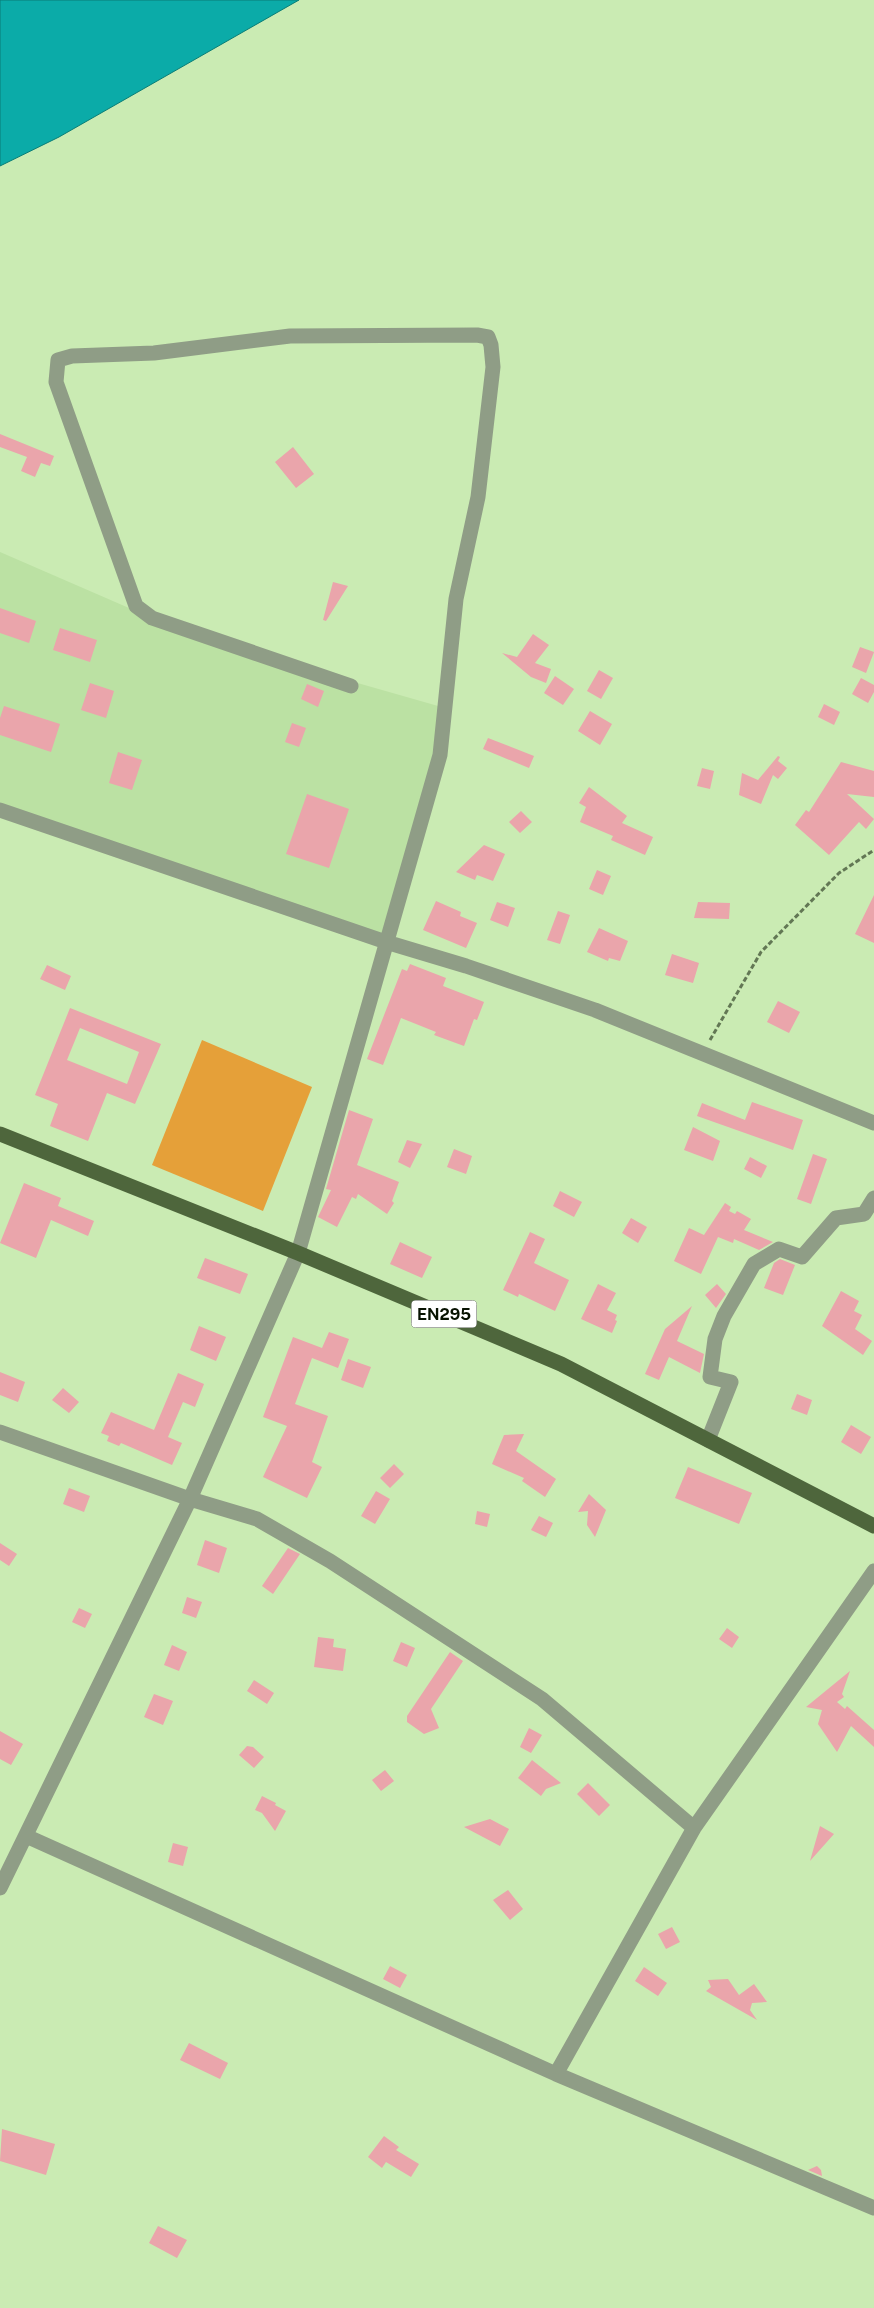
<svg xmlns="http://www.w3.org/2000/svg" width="874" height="2308" viewBox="0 0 874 2308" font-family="'Public Sans',sans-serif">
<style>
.built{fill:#bbe1a3}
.green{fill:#e5a039}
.water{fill:#0baba8;stroke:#0a7d76}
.building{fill:#eaa5ab;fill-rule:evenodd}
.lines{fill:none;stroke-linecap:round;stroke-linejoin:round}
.path{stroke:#627754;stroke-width:3;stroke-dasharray:5 2.5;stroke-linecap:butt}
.minor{stroke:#8f9d86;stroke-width:15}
.major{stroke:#4e663c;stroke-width:15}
.labels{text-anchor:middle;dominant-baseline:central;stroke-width:4;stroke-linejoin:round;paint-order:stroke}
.shield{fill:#fff;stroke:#51594d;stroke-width:1}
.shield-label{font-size:16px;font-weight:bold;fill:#071201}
</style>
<rect width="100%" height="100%" fill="#caebb3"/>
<path class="built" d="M0 552 152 618 284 662 445 708 386 942 0 810Z"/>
<path class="green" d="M202 1040 312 1087 263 1211 152 1165Z"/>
<path class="water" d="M0 0H299L59 137 0 166Z"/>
<path class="building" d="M0 434 54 456 50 466 41 463 35 477 21 471 27 457 0 447Z
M293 447 314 474 296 488 275 462Z
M333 582 348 586 326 621 323 620Z
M0 608 36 621 29 643 0 633Z
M60 628 97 640 90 662 53 650Z
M533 634 549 645 535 663 551 669 546 683 531 677 502 653 517 657Z
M860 647 874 652 866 673 852 667Z
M599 670 613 678 601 699 587 691Z
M555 676 574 689 563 705 544 693Z
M861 678 874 685V692L868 703 852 694Z
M90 683 114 691 106 718 81 710Z
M307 684 324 691 318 707 301 699Z
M824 704 840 712 834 725 818 717Z
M4 706 60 724 51 752 0 735V718Z
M590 711 612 724 600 745 578 731Z
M292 723 306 728 299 747 285 742Z
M488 738 534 756 529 768 483 749Z
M118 752 142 760 132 790 109 783Z
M778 756 780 757 778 761 787 768 778 779 773 775 761 804 739 795 742 773 758 780Z
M841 762 874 771V797L847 794 874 819 866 829 859 822 829 855 795 825 806 810 809 812Z
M702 768 714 771 710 789 697 786Z
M589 787 627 816 622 823 653 837 645 855 611 840 613 836 580 822 586 807 579 803Z
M307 794 349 809 329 868 286 854Z
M521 811 532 822 520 833 509 822Z
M484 845 505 854 493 881 477 875 475 880 456 872Z
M597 870 611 876 603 895 589 889Z
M874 895V943L855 934Z
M436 901 461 912 460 916 477 923 466 948 423 930Z
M497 902 515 908 508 927 490 920Z
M698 902 730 903 729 919 694 918Z
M558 911 570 915 560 944 547 940Z
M599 928 628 941 620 961 609 958 608 961 587 952Z
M672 954 699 963 693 983 665 975Z
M410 964 446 978 443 986 484 1002 477 1020 474 1019 464 1046 434 1035 436 1032 401 1018 383 1065 367 1059 402 969 407 971Z
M47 965 71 976 65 990 40 979Z
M778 1001 800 1012 789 1033 767 1022Z
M70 1008 161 1044 135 1104 107 1093 88 1141 50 1126 58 1104 35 1095ZM80 1028 139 1052 127 1084 67 1060Z
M752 1102 803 1120 793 1150 697 1116 702 1103 745 1120Z
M349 1110 373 1119 357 1165 399 1182 392 1201 394 1203 387 1214 358 1194 356 1199 352 1197 337 1227 318 1217 331 1190 326 1189Z
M693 1127 720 1141 713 1161 684 1150Z
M407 1140 422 1144 410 1168 398 1162Z
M454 1149 472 1156 466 1174 447 1167Z
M813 1154 827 1159 811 1204 797 1199Z
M750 1157 767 1166 761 1178 744 1169Z
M24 1183 61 1198 58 1206 94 1221 88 1236 51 1220 36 1258 0 1243Z
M560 1191 582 1202 574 1217 553 1206Z
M725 1203 731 1207 729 1211 735 1214 737 1211 751 1219 744 1230 773 1242 759 1250 734 1239 733 1243 718 1237 701 1274 674 1261 689 1228 704 1235Z
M631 1218 647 1227 638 1243 622 1233Z
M530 1232 545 1239 534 1263 569 1280 555 1311 519 1294 518 1297 503 1290Z
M400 1242 432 1257 422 1278 390 1264Z
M205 1258 248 1274 240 1294 197 1278Z
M780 1259 795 1265 783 1295 764 1288 774 1263Z
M598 1284 616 1293 607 1310 617 1315 615 1320 617 1321 612 1333 581 1319Z
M717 1284 726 1294 716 1308 705 1295Z
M841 1291 859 1301 854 1311 862 1315 855 1329 872 1341 863 1355 822 1326Z
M692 1306 677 1341 704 1354 700 1373 669 1357 659 1380 645 1374 665 1329Z
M199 1326 226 1337 216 1361 190 1350Z
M329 1332 349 1339 338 1368 312 1358 295 1404 328 1416 312 1462 322 1467 307 1498 263 1477 287 1426 263 1417 293 1337 322 1348Z
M348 1359 371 1367 363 1388 341 1380Z
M0 1372 25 1382 18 1402 0 1395Z
M178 1373 204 1384 195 1407 183 1402 168 1437 182 1443 172 1465 121 1443 119 1446 107 1441 109 1436 101 1433 111 1412 154 1430Z
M63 1388 79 1402 69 1413 52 1400Z
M797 1394 812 1400 807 1415 791 1409Z
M851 1425 871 1437 861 1454 841 1442Z
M524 1434 516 1451 556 1479 545 1497 522 1481 524 1478 492 1464 504 1435Z
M394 1464 404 1474 390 1488 380 1478Z
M688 1467 752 1493 739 1524 675 1498Z
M69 1488 90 1496 84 1512 63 1504Z
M376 1491 390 1499 375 1524 361 1516Z
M589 1494 606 1510 595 1537 587 1525 588 1511 578 1512Z
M477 1511 490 1514 487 1527 475 1524Z
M539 1516 553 1523 546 1537 531 1530Z
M205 1540 227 1548 219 1573 197 1565Z
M0 1543 17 1554 9 1566 0 1560Z
M288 1548 300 1554 273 1594 262 1586Z
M187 1597 202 1602 196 1618 182 1613Z
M79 1608 92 1614 85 1628 72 1622Z
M727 1628 739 1637 732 1648 719 1639Z
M318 1637 334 1639 333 1647 346 1649 343 1671 314 1667Z
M401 1642 415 1648 407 1667 393 1661Z
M172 1645 187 1652 179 1671 164 1665Z
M450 1652 463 1661 431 1709 439 1728 424 1734 407 1722V1716Z
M850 1671 842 1694 844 1697 837 1702 845 1709 847 1706 874 1730V1747L851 1726 837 1752 818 1724 822 1710 806 1707Z
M254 1680 274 1693 267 1704 247 1691Z
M154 1694 173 1701 163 1725 144 1717Z
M529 1728 542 1735 531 1753 520 1747Z
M0 1731 23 1744 11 1765 0 1759Z
M247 1746 253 1747 264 1757 254 1768 239 1755Z
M532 1760 561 1783 546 1789 541 1796 518 1778Z
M385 1770 394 1781 381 1791 372 1780Z
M588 1783 610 1805 599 1816 577 1794Z
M262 1796 276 1803 275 1805 286 1811 275 1831 262 1813 255 1810Z
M490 1819 509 1829 500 1846 464 1827Z
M820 1826 834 1834 810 1861Z
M173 1843 188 1847 183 1866 168 1862Z
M508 1890 523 1909 510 1920 493 1900Z
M672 1927 680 1942 666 1949 658 1934Z
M390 1966 407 1975 400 1988 383 1979Z
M644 1967 667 1983 658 1996 635 1981Z
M728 1979 739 1995 754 1984 767 2002 752 2003 750 2010 757 2020 706 1991 711 1987 708 1980Z
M189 2043 228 2063 220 2079 180 2060Z
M2 2129 55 2144 46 2175 0 2161Z
M384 2136 399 2147 396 2150 419 2164 411 2177 386 2162 382 2168 368 2157Z
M817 2166 821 2170 822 2176 808 2170Z
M158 2226 187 2240 177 2258 149 2243Z"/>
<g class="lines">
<path class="path" d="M710 1040 761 952 839 873 874 850"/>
<path class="minor" d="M0 810 386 942 466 966 595 1010 874 1123
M0 1432 190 1499 257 1519 330 1561 542 1699 694 1828
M708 1440 731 1382 710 1377 715 1339 724 1316 754 1264 779 1249 802 1257 836 1218 864 1214 874 1198
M874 1571 694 1828 556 2074 874 2208
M26 1836 556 2074
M0 1888 190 1499 298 1253 440 755 456 599 478 497 493 367 491 345 488 337 477 335 290 336 154 353 72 356 58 360 56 382 136 606 152 618 351 686"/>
<path class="major" d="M0 1134 298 1253 561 1364 874 1526"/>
</g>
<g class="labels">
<rect class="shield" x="411.5" y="1300.5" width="65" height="27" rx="4"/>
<g class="shield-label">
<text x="444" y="1314">EN295</text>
</g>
</g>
</svg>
